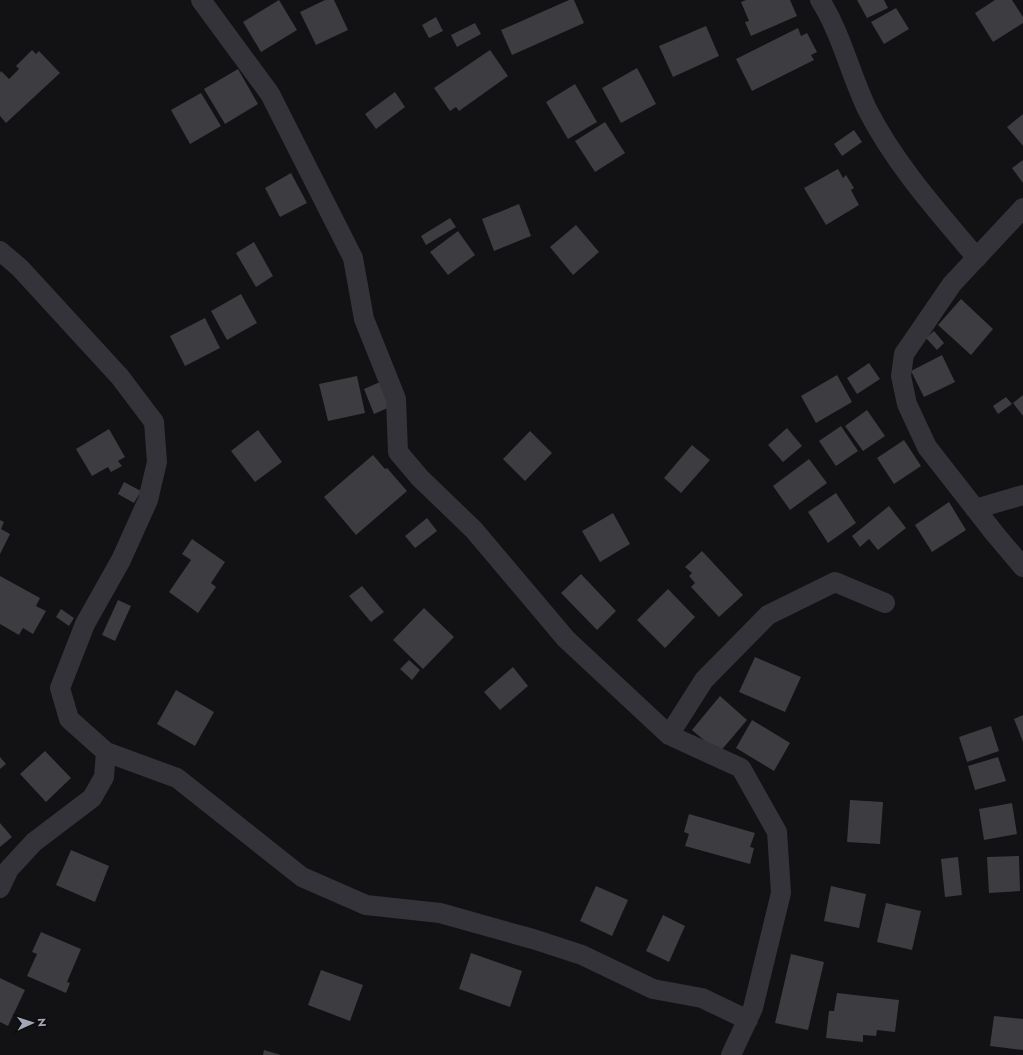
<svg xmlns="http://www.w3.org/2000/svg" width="1023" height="1055" viewBox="0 0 1023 1055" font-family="Jost,sans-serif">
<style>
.building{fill:#3c3c41}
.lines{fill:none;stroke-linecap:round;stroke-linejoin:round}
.street{stroke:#333339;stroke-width:20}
</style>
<rect width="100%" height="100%" fill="#121214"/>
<path class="building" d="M279 0 297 30 261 52 243 22Z
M325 0H334L348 30 316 45 300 12Z
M569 0H574L584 23 512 55 501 30Z
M746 0H790L797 16 751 36 745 22 749 21 741 2Z
M857 0H884L888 8 867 18Z
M995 0H1012L1023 17V23L993 42 975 13Z
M896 8 909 29 884 44 871 22Z
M436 17 443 31 429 38 422 25Z
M475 23 481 34 457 47 451 35Z
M706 26 719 56 673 77 659 46Z
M798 28 801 36 807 33 817 52 811 55 814 60 752 91 736 59Z
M32 50 36 54 39 51 60 73 6 123 0 116V73L1 71 9 79 19 69 16 66Z
M490 50 508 76 459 111 456 107 450 111 434 88Z
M637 68 656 104 621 123 602 88Z
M238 69 258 104 225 124 204 89Z
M575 84 597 122 568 139 546 102Z
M395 92 405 107 376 129 365 114Z
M201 93 221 126 190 144 171 110Z
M1023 114V146L1007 127Z
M605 122 625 153 595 172 575 141Z
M854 130 862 142 842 156 834 144Z
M1023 160V183L1012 168Z
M838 169 843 178 846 175 854 188 851 190 859 205 826 225 804 188Z
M291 173 307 203 280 217 265 188Z
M519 204 531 236 494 251 482 219Z
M450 218 456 227 426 245 421 236Z
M576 225 599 252 573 275 550 247Z
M458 231 475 255 448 275 430 252Z
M254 242 273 276 256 287 236 253Z
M241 294 257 323 227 340 211 311Z
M961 299 993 329 971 355 938 325Z
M205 318 220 348 185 366 170 336Z
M934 331 944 343 937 350 926 338Z
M942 355 955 382 924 397 911 371Z
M869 363 880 379 857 394 847 378Z
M837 375 852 402 816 423 801 396Z
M357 376 365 413 328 421 319 384Z
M380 382 390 407 374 414 364 389Z
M1023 395V416L1013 403Z
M1006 397 1012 404 998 414 993 406Z
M867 410 885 436 863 451 845 426Z
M841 426 858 451 836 466 819 441Z
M787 428 802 446 783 462 768 445Z
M109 429 125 457 118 461 122 466 111 472 108 467 92 476 76 449Z
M258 430 282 462 255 482 231 451Z
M530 431 552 453 525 481 503 459Z
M904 440 921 466 894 484 877 458Z
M692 445 710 460 681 493 664 478Z
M373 455 385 469 387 468 407 491 356 535 324 497Z
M809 459 827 483 790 510 773 486Z
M124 482 141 491 134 503 118 494Z
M836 493 856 523 828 543 808 512Z
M949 502 966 530 932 552 915 525Z
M889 506 906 528 878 550 869 539 860 547 852 536Z
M613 513 630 544 600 562 582 531Z
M427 518 437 531 415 548 405 536Z
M0 520 4 522 1 529 10 534 0 554Z
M192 539 225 562 211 583 216 587 198 613 169 592 191 560 182 554Z
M702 551 743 595 719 617 691 587 695 583 689 576 692 573 685 567Z
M581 574 616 611 597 630 561 593Z
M0 576 40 598 36 606 46 611 33 634 23 628 19 635 0 624Z
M362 586 384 612 371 622 349 596Z
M668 589 695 617 665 648 637 620Z
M118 600 131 606 115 641 102 635Z
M424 608 454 637 423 669 393 640Z
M61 609 74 618 69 626 56 617Z
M755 657 801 677 785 712 739 692Z
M409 660 420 670 412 680 400 669Z
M513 667 528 686 500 710 484 692Z
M176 690 214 712 195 746 157 724Z
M720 696 747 720 719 753 692 730Z
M1023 715V742L1014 719Z
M752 720 790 743 774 771 736 748Z
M991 726 999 751 967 762 959 737Z
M45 751 71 778 46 802 20 774Z
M0 757 6 764 0 769Z
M998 757 1006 781 975 790 968 766Z
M850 800 883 802 880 844 847 842Z
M1012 803 1017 834 984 840 979 809Z
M689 814 755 833 750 847 754 848 750 864 685 846 689 834 684 832Z
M0 823 12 837 0 847Z
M71 850 109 866 95 902 56 885Z
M1019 856 1020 891 989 893 987 857Z
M958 857 962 895 945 897 941 859Z
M596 886 628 900 612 936 580 921Z
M831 886 866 894 859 928 824 921Z
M886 903 921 911 912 950 877 942Z
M663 915 685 926 669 962 646 951Z
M41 932 81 949 67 982 70 983 66 993 27 976 37 954 32 952Z
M471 953 522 971 510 1007 459 989Z
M791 954 824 962 808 1030 775 1023Z
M321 970 363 985 350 1021 308 1005Z
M0 978 25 990 8 1026 0 1022Z
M837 993 899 1000 895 1032 877 1030 876 1036 863 1035V1042L826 1038 829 1011H834Z
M994 1016 1023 1019V1050L990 1046Z
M264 1050 281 1055H263Z"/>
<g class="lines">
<path class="street" d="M201 0 270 94 353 258 364 319 396 399 398 452 420 478 474 530 566 639 669 735 741 768 777 832 781 893 753 1008 731 1055
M820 0C841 33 850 73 867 109 895 164 937 211 977 258
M1023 208 952 284 904 354 901 376 907 404 927 447 995 534 1023 567
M0 251 20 268 120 377 154 422 157 462 148 500 121 560 85 624 60 688 69 719 106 752 104 777 92 798 34 842 9 869 0 888
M975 509 1023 495
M669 735 704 680 768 615 835 582 885 603
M106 752 177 778 302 877 366 905 440 913 533 939 582 955 653 989 702 998 748 1020"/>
</g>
<g transform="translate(32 1023) rotate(87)" stroke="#0d0d0f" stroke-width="3" paint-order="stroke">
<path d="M0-3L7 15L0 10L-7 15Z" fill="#a3a7b5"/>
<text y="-6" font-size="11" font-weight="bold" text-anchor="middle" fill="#a3a7b5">N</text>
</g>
</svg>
